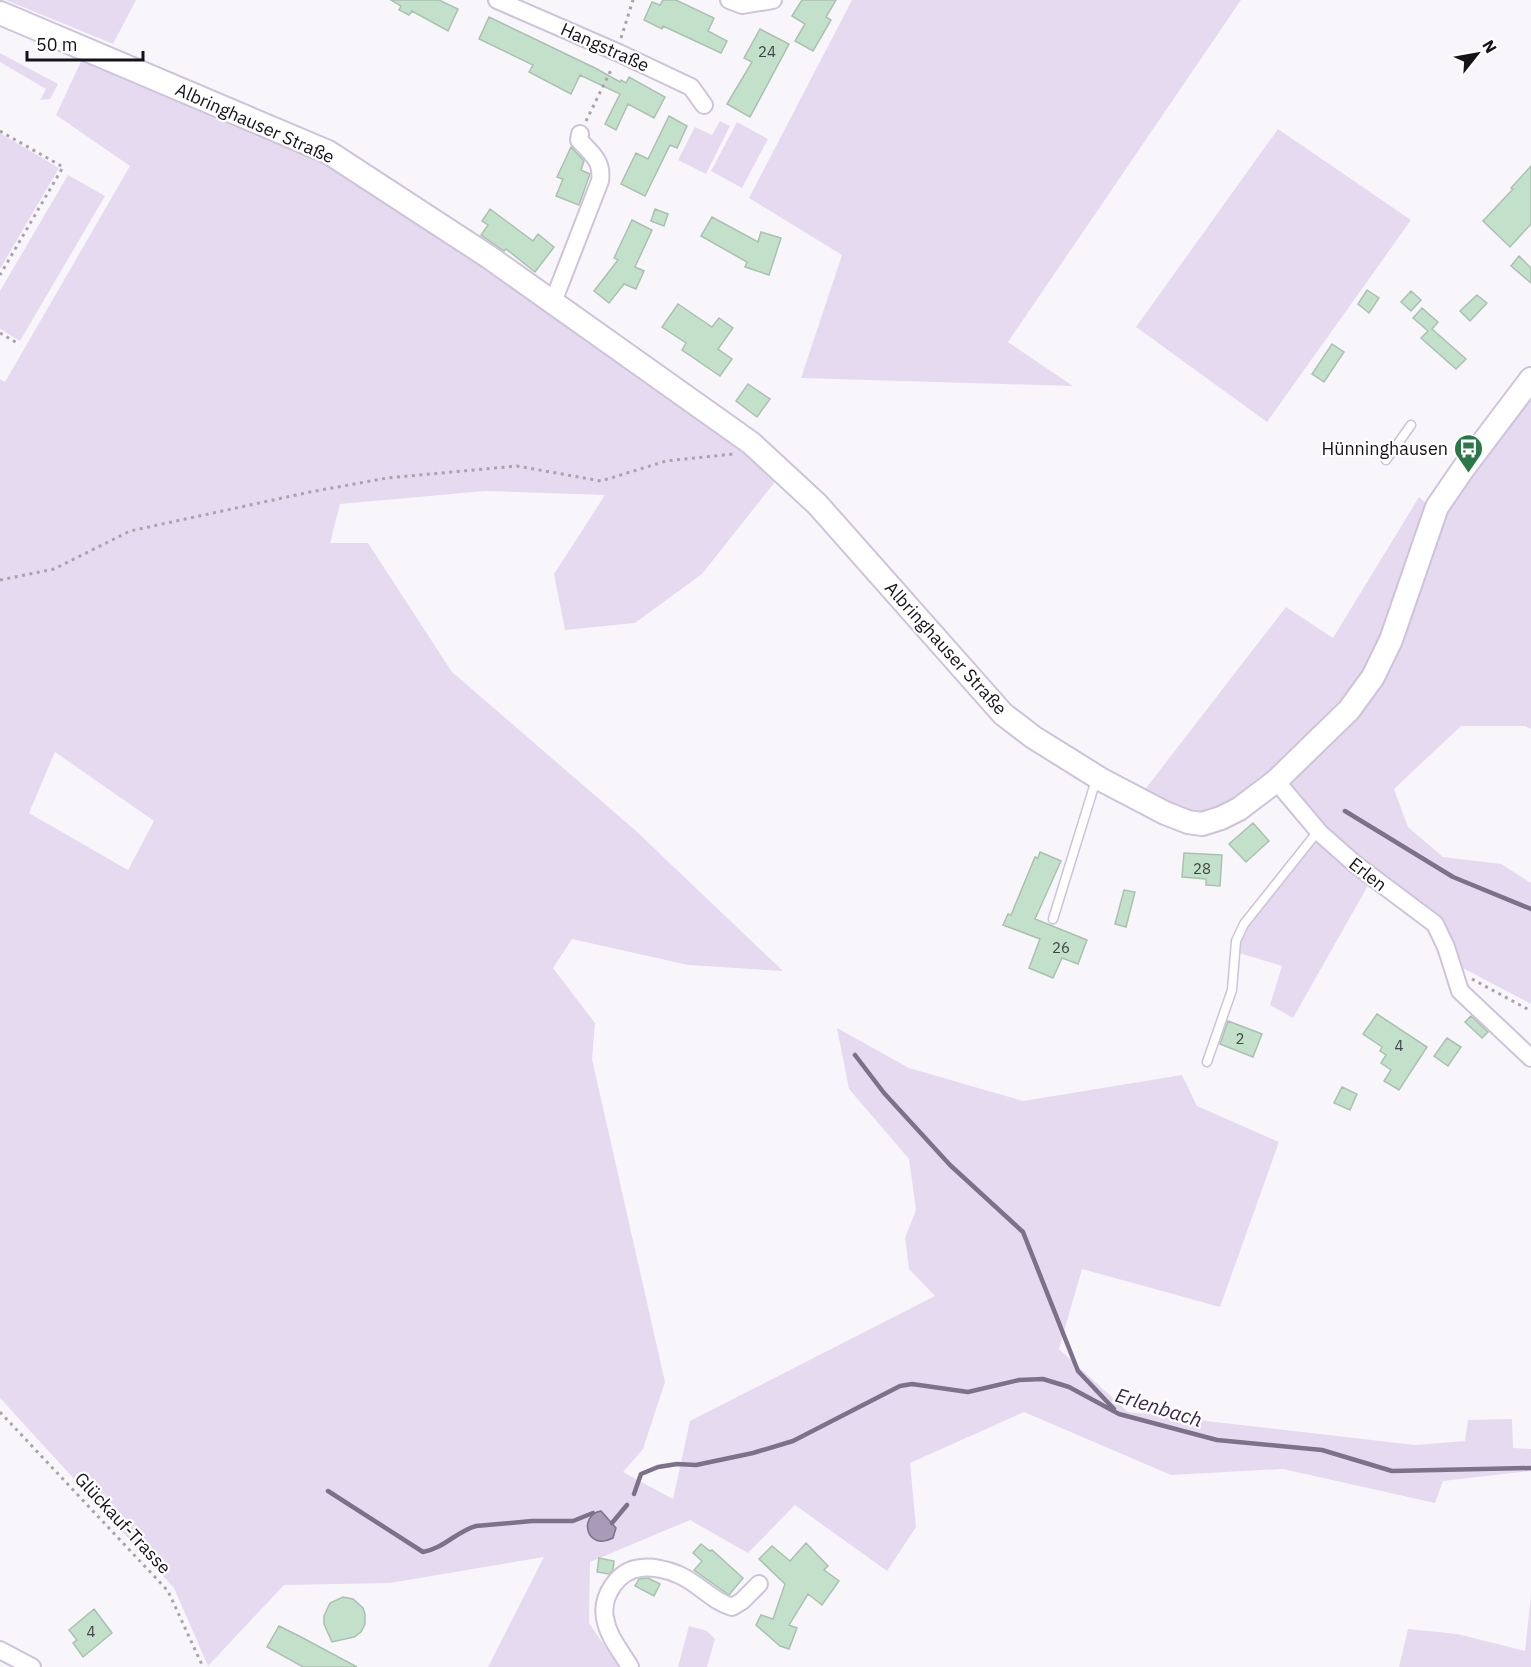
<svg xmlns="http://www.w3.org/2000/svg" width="1531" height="1667" viewBox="0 0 1531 1667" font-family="'IBM Plex Sans',sans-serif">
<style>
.green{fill:#e6daf1;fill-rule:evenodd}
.water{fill:#a99ab8;stroke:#7d7189;stroke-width:1.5}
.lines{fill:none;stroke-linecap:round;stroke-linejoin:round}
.stream{stroke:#7d7189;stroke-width:4.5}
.building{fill:#c3e1ca;stroke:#aac1b0;stroke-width:1.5}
.lane-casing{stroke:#cec3da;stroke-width:11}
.street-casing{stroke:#cec3da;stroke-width:20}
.secondary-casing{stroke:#cec3da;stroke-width:26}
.path{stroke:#a8a4aa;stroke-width:3;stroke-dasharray:3 4.5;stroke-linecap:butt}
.lane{stroke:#fff;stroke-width:8}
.street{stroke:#fff;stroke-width:16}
.secondary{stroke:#fff;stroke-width:22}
.labels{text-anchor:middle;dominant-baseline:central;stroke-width:4.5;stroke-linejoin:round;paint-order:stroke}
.number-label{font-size:15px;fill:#414646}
.street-label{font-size:18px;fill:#16121a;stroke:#fff}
.poi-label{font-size:18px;fill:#16121a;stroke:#fff;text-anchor:end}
.water-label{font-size:20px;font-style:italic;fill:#3b254e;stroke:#fff}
</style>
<rect width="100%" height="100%" fill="#f9f6fb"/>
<path class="green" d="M6 0H136L113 44Z
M852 0H1241L1008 342 1073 386 801 378 842 255 749 198Z
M0 53 58 84 50 99 40 100 46 89 0 62Z
M84 55 313 153 502 275 730 434 778 478 702 574 635 623 565 630 554 574 605 495 485 491 340 504 330 543H368L452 672 635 830 783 971 688 965 572 939 553 968 595 1023 592 1059 665 1382 643 1449 623 1472 673 1499 690 1421 935 1296 909 1269 905 1238 916 1210 909 1159 849 1089 837 1028 909 1068 1023 1101 1182 1075 1197 1106 1279 1142 1220 1307 1082 1269 1059 1349 1128 1412 1415 1445 1465 1441 1468 1420 1512 1419 1513 1448 1531 1449V1471L1443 1481 1435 1503 1283 1469 1171 1475 1024 1412 910 1463 916 1527 887 1571 795 1505 748 1553 690 1520 590 1562 589 1623 619 1667H488L544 1557 390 1583 284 1585 208 1666 174 1588 0 1398V379L5 382 130 166 56 115ZM55 752 154 821 128 870 29 813Z
M720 121 730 126 706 174 678 160 695 127 712 135Z
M737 122 768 139 742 188 711 171Z
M1278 129 1411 220 1267 422 1136 327Z
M0 133 59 168 0 269Z
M68 175 105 196 20 341 0 329V291Z
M1531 388V729L1525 726H1461L1394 789 1408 827 1443 857 1501 864 1531 883V1004L1457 965 1439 922 1315 821 1273 773 1234 804 1205 817 1143 792 1286 607 1333 638 1419 497 1431 508 1457 489Z
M1319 838 1370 882 1293 1018 1270 1005 1282 966 1239 953 1241 943 1248 926Z
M1531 1595V1667H1399L1408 1629 1457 1634 1525 1651Z
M689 1626 707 1631 715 1639 707 1667H678Z"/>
<path class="water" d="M601 1511 616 1528 613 1538C586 1552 578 1515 601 1511Z"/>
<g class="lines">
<path class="stream" d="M1345 811 1453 877 1531 909
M855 1055 884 1093 950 1165 1023 1232 1078 1371 1114 1409
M328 1491 423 1552C443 1549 457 1531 476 1526L532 1521H573L593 1513
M634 1494 641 1474 658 1467 677 1464 696 1465 753 1453 793 1441 900 1386 912 1384 968 1392 1019 1380 1043 1379 1069 1387 1119 1414 1217 1440 1322 1450 1392 1471 1531 1468
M612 1523 627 1505"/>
</g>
<path class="building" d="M391 0H439L458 9 448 31 412 11 409 15 399 10 401 6Z
M663 0H676L714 18 708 31 727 41 721 53 663 26 662 29 644 20 652 2 660 5Z
M802 0H836L826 17 831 20 813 51 795 41 805 24 792 16Z
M489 17 597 69 620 82 621 80 626 83 629 77 665 97 654 118 628 104 616 130 605 124 620 94 580 75 571 94 529 72 533 65 479 39Z
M760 29 789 44 750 117 727 104 752 62 744 58Z
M669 116 687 126 677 148 670 145 645 196 621 184 636 153 648 159Z
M571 147 584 161 581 170 590 174 579 205 556 196 563 179 557 177Z
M1531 166V224L1510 247 1483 221 1513 189 1511 188Z
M490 209 533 241 538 234 554 247 535 272 506 249 504 251 481 235 488 225 482 221Z
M655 209 668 214 664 226 651 221Z
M712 217 758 242 761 232 781 238 769 275 745 267 747 262 701 236Z
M632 220 652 230 635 267 644 271 636 289 624 284 609 303 594 291 618 260 614 258Z
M1519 256 1531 268V283L1511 266Z
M1367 290 1379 298 1369 313 1358 304Z
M1411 291 1421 300 1411 311 1401 302Z
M1477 295 1487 303 1470 321 1460 311Z
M678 304 712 327 719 318 733 328 718 349 732 359 720 376 682 350 686 343 662 327Z
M1422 308 1438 322 1432 329 1466 359 1456 369 1421 338 1428 331 1413 318Z
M1332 344 1344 352 1324 382 1312 374Z
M748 384 770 399 757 417 736 401Z
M1253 823 1269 841 1246 862 1229 844Z
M1040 852 1061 861 1035 919 1087 940 1078 964 1062 958 1053 978 1029 968 1040 939 1003 925 1008 914 1011 915 1035 857 1038 858Z
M1184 853 1222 855 1220 886 1206 885V879L1182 877Z
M1124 890 1135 892 1126 927 1115 924Z
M1377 1014 1427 1047 1399 1090 1384 1081 1391 1070 1381 1063 1386 1055 1380 1051 1382 1047 1363 1034Z
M1471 1016 1488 1032 1482 1038 1465 1022Z
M1228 1021 1262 1034 1253 1057 1220 1044Z
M1447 1038 1461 1047 1448 1066 1434 1056Z
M1342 1087 1357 1094 1350 1110 1334 1103Z
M806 1543 828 1566 824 1570 839 1581 822 1605 808 1594 789 1625 797 1628 789 1649 780 1646 756 1625 761 1615 773 1619 785 1584 759 1559 772 1546 790 1561Z
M701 1544 710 1551 712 1550 743 1578 729 1595 694 1570 702 1561 693 1553Z
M599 1558 614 1561 613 1570 609 1574 597 1572Z
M648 1578 660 1584 654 1596 635 1586 639 1579Z
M343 1597 353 1599 363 1608 365 1614V1624L361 1632 354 1637 332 1642 324 1624V1616L330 1603Z
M94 1609 112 1633 83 1657 73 1643 77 1640 69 1630Z
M279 1626 301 1637 357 1667H303L267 1647Z"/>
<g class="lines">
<defs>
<path id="lane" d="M1386 460 1411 425
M1053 919 1096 780
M1207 1062 1232 990 1236 941 1244 924 1318 831"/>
<path id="street" d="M497 0 619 53 691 87 704 105
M729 0 742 5 773 0
M553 302 600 181C603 161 592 154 579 140L580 134
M1276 781 1320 833 1355 864 1435 924 1446 947 1460 991 1531 1058
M0 1650 32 1667
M630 1667C621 1651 608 1637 605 1618 601 1596 618 1570 641 1568 651 1566 668 1570 677 1574 698 1582 711 1601 732 1607L742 1601 759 1584"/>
<path id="secondary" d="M0 13 328 152 489 257 751 443 817 504 1003 714 1033 737 1102 780 1165 813 1188 822 1202 824 1221 818 1239 809 1276 781 1349 710 1373 677 1391 640 1437 507 1463 469 1531 379"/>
</defs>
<use href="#lane" class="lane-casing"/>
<use href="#street" class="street-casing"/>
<use href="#secondary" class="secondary-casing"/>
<path class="path" d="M621 38 633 0
M586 121 612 68
M0 131 63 167 0 275
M0 333 19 344
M0 580 54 569 130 531 310 492 387 478 517 466 601 481 666 461 733 454
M1472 979 1531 1011
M0 1412 168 1591 203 1667"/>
<use href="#lane" class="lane"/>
<use href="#street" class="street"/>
<use href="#secondary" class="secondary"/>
</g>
<defs>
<symbol id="bus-pin" viewBox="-11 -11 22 30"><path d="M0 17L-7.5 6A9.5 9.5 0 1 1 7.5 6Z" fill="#2a7847" stroke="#fff"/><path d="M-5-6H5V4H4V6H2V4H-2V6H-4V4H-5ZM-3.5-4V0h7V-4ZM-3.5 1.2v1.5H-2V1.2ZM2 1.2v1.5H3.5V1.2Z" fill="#fff"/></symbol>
</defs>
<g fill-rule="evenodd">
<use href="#bus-pin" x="1452" y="432" width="33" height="45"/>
</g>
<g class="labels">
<g class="number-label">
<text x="767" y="51">24</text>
<text x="1202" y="868">28</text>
<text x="1061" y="947">26</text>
<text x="1240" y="1038">2</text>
<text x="1399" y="1045">4</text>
<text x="91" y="1631">4</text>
</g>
<g class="street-label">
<text transform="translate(605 47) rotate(24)">Hangstraße</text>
<text transform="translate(255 123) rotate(24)">Albringhauser Straße</text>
<text transform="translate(946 648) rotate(48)">Albringhauser Straße</text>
<text transform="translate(1368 874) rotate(38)">Erlen</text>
<text transform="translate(123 1523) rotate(47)">Glückauf-Trasse</text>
</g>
<g class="poi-label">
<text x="1448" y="448">Hünninghausen</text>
</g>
<g class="water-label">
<text transform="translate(1159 1407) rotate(17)">Erlenbach</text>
</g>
</g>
<g transform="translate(1477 54) rotate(59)" stroke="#ffffff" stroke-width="4.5" paint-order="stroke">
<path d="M0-4.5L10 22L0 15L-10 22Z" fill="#16121a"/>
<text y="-9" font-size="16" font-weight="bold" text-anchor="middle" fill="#16121a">N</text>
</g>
<path d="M27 51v9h116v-9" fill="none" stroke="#16121a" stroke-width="3"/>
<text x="36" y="51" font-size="18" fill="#16121a" stroke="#ffffff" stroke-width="4.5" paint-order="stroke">50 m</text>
</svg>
